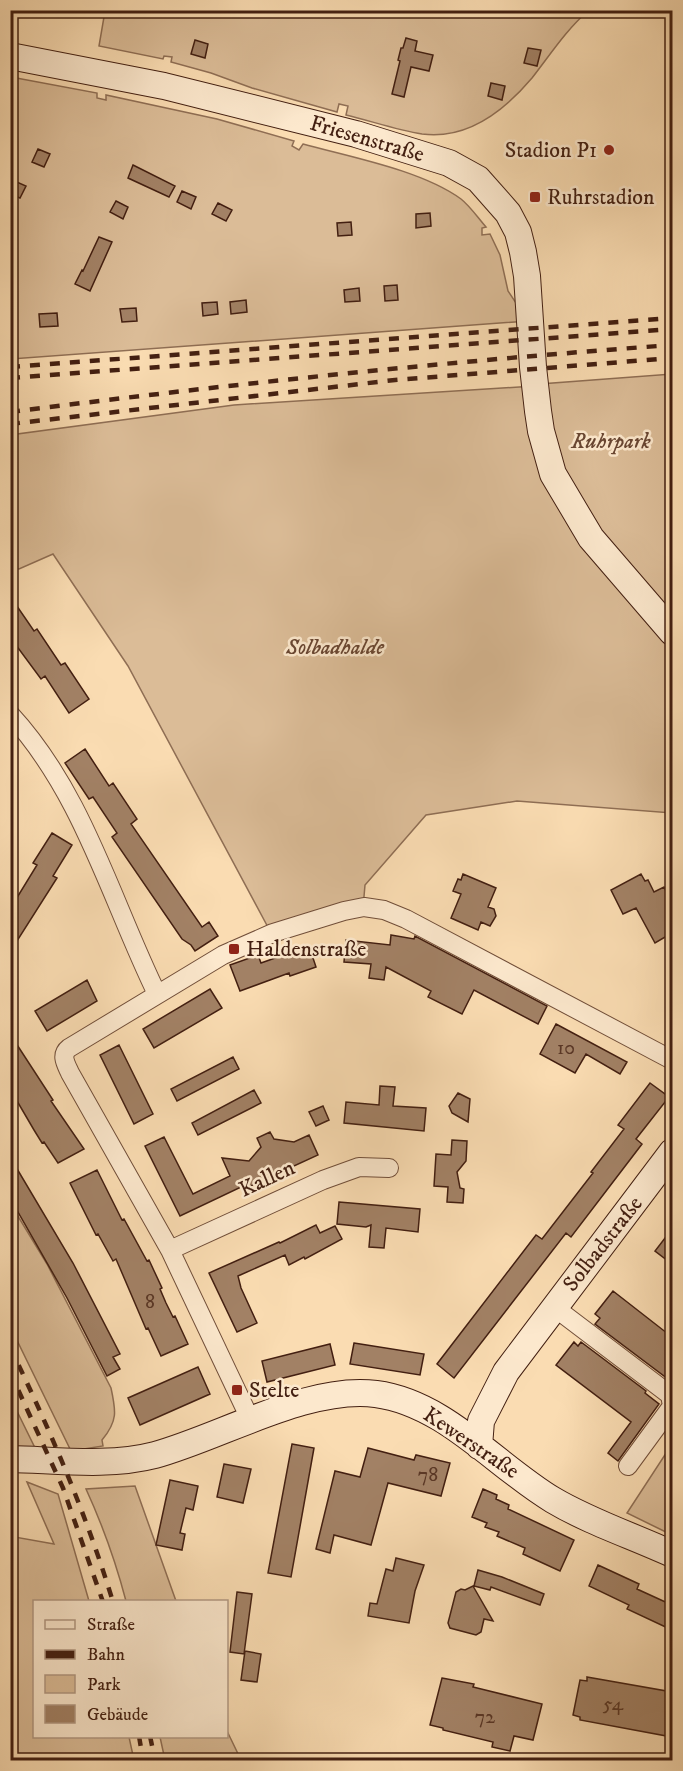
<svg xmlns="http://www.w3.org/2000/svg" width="683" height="1771" viewBox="0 0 683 1771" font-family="'IM FELL DW Pica',serif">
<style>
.green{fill:#dbbc97;stroke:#8f6e54;stroke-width:1.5}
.building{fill:#a28165;stroke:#431f11;stroke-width:1.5}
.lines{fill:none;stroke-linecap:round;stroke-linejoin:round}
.street-casing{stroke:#714e39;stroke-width:20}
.secondary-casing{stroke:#431f11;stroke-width:28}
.street{stroke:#fce8cd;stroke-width:18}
.secondary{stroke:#fce8cd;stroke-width:26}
.rail{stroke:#431f11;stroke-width:4.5;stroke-dasharray:10 10;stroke-linecap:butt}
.poi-dot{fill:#8f2418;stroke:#fce8cd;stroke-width:2}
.labels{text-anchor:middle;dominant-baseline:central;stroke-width:5;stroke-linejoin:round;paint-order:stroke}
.number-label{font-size:20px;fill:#5b3826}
.street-label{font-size:22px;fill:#431f11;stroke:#fce8cd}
.poi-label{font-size:22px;fill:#431f11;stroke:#fce8cd;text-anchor:start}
.park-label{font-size:22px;font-style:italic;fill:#694632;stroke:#fce8cd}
</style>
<rect width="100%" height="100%" fill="#fadcb2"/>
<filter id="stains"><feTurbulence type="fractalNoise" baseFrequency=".00333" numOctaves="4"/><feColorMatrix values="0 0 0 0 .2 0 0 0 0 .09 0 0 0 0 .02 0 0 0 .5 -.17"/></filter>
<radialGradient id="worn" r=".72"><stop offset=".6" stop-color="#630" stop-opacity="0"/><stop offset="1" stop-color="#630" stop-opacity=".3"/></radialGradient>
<path class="green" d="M105 11H588C566 30 550 55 532 78 505 110 467 140 422 134 397 130 371 121 346 115L348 106 339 104 337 112 252 88 211 73 171 62 172 57 164 56 163 59 99 46Z
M11 77 97 93V98L106 100V95L217 119 294 141 292 146 299 150 303 144C350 157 421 170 461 199 470 206 478 218 486 227L482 228V235L490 234 500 255 508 291 528 321 11 359Z
M672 374V628L565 490 540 384Z
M534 386 540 438 672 640V813L517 801 426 815 365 885 363 908 270 931 128 666 53 554 19 569 11 568 10 435 234 405Z
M10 1203 47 1264 111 1388C116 1411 118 1421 102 1440L103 1446 71 1451 11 1328Z
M10 1397 39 1456 11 1450Z
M672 1444V1535L627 1513Z
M27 1482 58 1494 89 1601 34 1602V1736L129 1737 134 1760H11V1558L15 1537 54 1544Z
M135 1486 176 1601H126C116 1563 103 1526 86 1489Z
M227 1731 241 1760H165L160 1737 226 1736Z"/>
<path class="building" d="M406 38 417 41 415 51 433 55 429 71 411 67 404 97 392 94 400 61 398 60 401 48H403Z
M195 40 208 44 205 58 191 54Z
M528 48 541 50 537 66 524 63Z
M491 83 505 86 502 100 488 96Z
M38 149 50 154 44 167 32 162Z
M133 165 175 186 169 197 128 178Z
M10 179 26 186 20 198 10 194Z
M182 191 196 197 191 209 177 202Z
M116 201 128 207 123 219 110 212Z
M218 203 232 210 226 221 212 214Z
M430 213 431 226 416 228V214Z
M351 222 352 235 338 236 337 223Z
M99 237 112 242 90 291 75 284 82 270 83 271Z
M397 285 398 300 385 301 384 286Z
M359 288 360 301 345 302 344 290Z
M246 300 247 312 231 314 230 302Z
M217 302 218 314 203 316 202 303Z
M136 308 137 321 122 322 120 309Z
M57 313 58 326 40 327 39 314Z
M10 596 34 631 37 629 61 665 65 663 89 699 69 713 45 676 41 679 10 637Z
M85 749 109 786 113 783 137 819 131 824 202 927 209 922 218 936 195 951 191 945 182 939 112 837 117 833 93 797 89 799 65 763Z
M52 833 72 845 53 876 57 878 10 952V909L37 865 33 863Z
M463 874 496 888 488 907 494 909 496 916 490 926 481 922 478 930 451 918 461 894 453 891 458 879 461 880Z
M641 874 645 881 648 880 654 892 664 887 672 904V933L655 943 636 908 623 914 611 890Z
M391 935 414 939 415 936 547 1006 538 1024 474 990 462 1014 428 997 431 991 386 967 384 980 369 978 371 964 344 962 346 940 390 945Z
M309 946 316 967 290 976 289 973 240 991 230 965 258 955 261 963Z
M87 980 97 1001 47 1031 35 1011Z
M210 989 222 1008 154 1048 143 1029Z
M556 1024 627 1062 620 1074 586 1054 575 1073 540 1054Z
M10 1034 53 1100 51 1101 84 1149 58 1163 44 1142 42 1143 34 1130 10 1089Z
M119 1045 153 1114 134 1124 100 1055Z
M233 1057 239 1069 177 1101 171 1089Z
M650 1083 669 1097 636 1139 642 1144 571 1237 566 1233 454 1378 437 1364 536 1235 542 1239 593 1173 591 1172 624 1129 618 1125Z
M380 1086 395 1087 393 1106 426 1108 424 1131 344 1123 346 1102 379 1105Z
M254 1090 261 1103 198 1135 192 1123Z
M458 1093 470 1099 468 1122 452 1113 449 1106Z
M323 1106 329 1120 316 1126 309 1112Z
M270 1132 274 1139 294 1142 309 1135 318 1155 244 1189 243 1186 180 1216 145 1146 164 1137 193 1194 230 1176 222 1158 249 1161 261 1147 257 1138Z
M452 1140 467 1141 466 1161 457 1172 460 1188 464 1189 463 1203 447 1202 448 1187 434 1186 436 1154 451 1155Z
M10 1157 73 1263 120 1354 113 1357 120 1369 107 1376 67 1298 10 1198Z
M97 1170 122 1220 124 1219 147 1261 149 1260 162 1288 160 1289 166 1303 173 1317 175 1316 188 1344 161 1356 148 1328 146 1329 116 1259 113 1261 98 1234 96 1235 70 1183Z
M339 1202 420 1209 418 1232 386 1228 384 1248 369 1247 371 1225 366 1227 337 1224Z
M316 1225 320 1233 335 1226 342 1239 305 1259 304 1257 289 1265 285 1255 238 1276 241 1288 257 1323 237 1332 209 1273 279 1242 280 1243Z
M672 1229V1264L655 1251Z
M613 1291 672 1337V1382L595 1324 600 1318 595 1314Z
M574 1342 578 1346 581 1342 646 1391 645 1393 659 1404 618 1461 608 1453 631 1422 556 1365Z
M354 1343 424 1354 420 1375 350 1364Z
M330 1344 335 1365 267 1382 262 1361Z
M198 1367 210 1394 140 1425 128 1398Z
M292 1444 314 1448 291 1577 268 1573Z
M368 1448 414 1460 416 1455 450 1463 441 1496 388 1483 371 1545 334 1535 330 1553 316 1549 335 1471 360 1477Z
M224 1464 251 1469 243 1503 217 1497Z
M170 1480 198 1486 193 1510 186 1508 180 1533 185 1534 182 1550 156 1545Z
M483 1489 497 1495 496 1499 509 1505 508 1509 574 1540 560 1571 523 1554 525 1548 497 1536 499 1532 485 1527 487 1523 472 1517Z
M396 1558 424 1565 415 1591 409 1623 368 1616 370 1603 377 1604 386 1569 393 1571Z
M598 1565 639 1584 637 1589 672 1605V1630L627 1609 629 1605 589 1586Z
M478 1570 502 1577 544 1594 540 1605 491 1587 490 1590 474 1586Z
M473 1586 493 1621 484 1619 481 1632 476 1635 450 1628 448 1623 456 1592 461 1589 465 1590Z
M237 1592 252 1594 244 1654 230 1652Z
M245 1651 261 1654 257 1682 241 1680Z
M587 1677 672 1692V1737L580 1720V1717L573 1715 580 1680 587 1681Z
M442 1678 474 1684 473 1687 542 1704 533 1740 514 1736 510 1751 492 1747 493 1742 443 1730V1728L430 1725Z"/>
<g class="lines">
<defs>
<path id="street" d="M10 714C83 793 111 900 157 994
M170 1250 323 1180 359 1167 389 1168
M554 1307 670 1395 672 1406
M251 1421 170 1250 70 1073C66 1064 60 1055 69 1048L223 955 273 933 344 911 364 907 384 910 406 919 672 1060
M628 1466 672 1406"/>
<path id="secondary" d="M10 56 164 86 356 134 449 163 478 179 508 213 518 232 523 252 527 276 533 367 538 411 541 431 553 474 591 538 672 632
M479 1446 481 1421 506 1372 672 1152
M10 1459C57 1460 109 1467 155 1455 221 1437 308 1385 376 1394 445 1403 496 1466 553 1500 590 1522 633 1536 672 1554"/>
</defs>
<use href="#street" class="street-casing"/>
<use href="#secondary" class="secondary-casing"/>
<use href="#street" class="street"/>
<use href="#secondary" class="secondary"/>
<path class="rail" d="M10 367 672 318
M10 378 672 329
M10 412C231 384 451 361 672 345
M10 424 395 380 672 358
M10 1347C50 1430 86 1513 113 1602
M10 1372 63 1488 103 1602
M139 1736 143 1760
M150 1736 155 1760"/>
</g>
<g class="poi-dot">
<circle cx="609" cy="150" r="6"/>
<rect x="529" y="191" width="12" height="12" rx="3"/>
<rect x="228" y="943" width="12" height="12" rx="3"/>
<rect x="231" y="1384" width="12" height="12" rx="3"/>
</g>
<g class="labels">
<g class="number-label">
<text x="566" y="1048">10</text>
<text x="150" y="1302">8</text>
<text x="428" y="1475">78</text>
<text x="613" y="1704">54</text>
<text x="485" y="1717">72</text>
</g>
<g class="street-label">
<text transform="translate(367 139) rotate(16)">Friesenstraße</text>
<text transform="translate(267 1179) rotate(-25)">Kallen</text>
<text transform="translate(603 1244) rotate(-52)">Solbadstraße</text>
<text transform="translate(471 1443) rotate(34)">Kewerstraße</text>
</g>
<g class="poi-label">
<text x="597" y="150" text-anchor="end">Stadion P1</text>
<text x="547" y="197">Ruhrstadion</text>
<text x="246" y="949">Haldenstraße</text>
<text x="249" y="1390">Stelte</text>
</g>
<g class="park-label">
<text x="611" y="441">Ruhrpark</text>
<text x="335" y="647">Solbadhalde</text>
</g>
</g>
<rect width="683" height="1771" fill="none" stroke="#fadcb2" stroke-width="36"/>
<rect x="12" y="12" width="659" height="1747" fill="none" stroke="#431f11" stroke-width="3"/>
<rect x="18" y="18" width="647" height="1735" fill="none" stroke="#431f11" stroke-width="1.5"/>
<rect x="33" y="1600" width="195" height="138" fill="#fce8cd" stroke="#b29882" stroke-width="1.5"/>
<rect x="45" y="1620" width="30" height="9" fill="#fce8cd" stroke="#b29882" stroke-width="1.5"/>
<text x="87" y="1630" font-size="18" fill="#431f11">Straße</text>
<rect x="45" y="1650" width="30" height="9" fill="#431f11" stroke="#b29882" stroke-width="1.5"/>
<text x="87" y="1660" font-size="18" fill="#431f11">Bahn</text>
<rect x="45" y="1675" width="30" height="18" fill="#dbbc97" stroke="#b29882" stroke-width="1.5"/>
<text x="87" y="1690" font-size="18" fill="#431f11">Park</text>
<rect x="45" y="1705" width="30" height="18" fill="#a28165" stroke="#b29882" stroke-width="1.5"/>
<text x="87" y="1720" font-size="18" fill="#431f11">Gebäude</text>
<rect width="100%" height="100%" filter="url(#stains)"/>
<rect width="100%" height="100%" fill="url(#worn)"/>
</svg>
